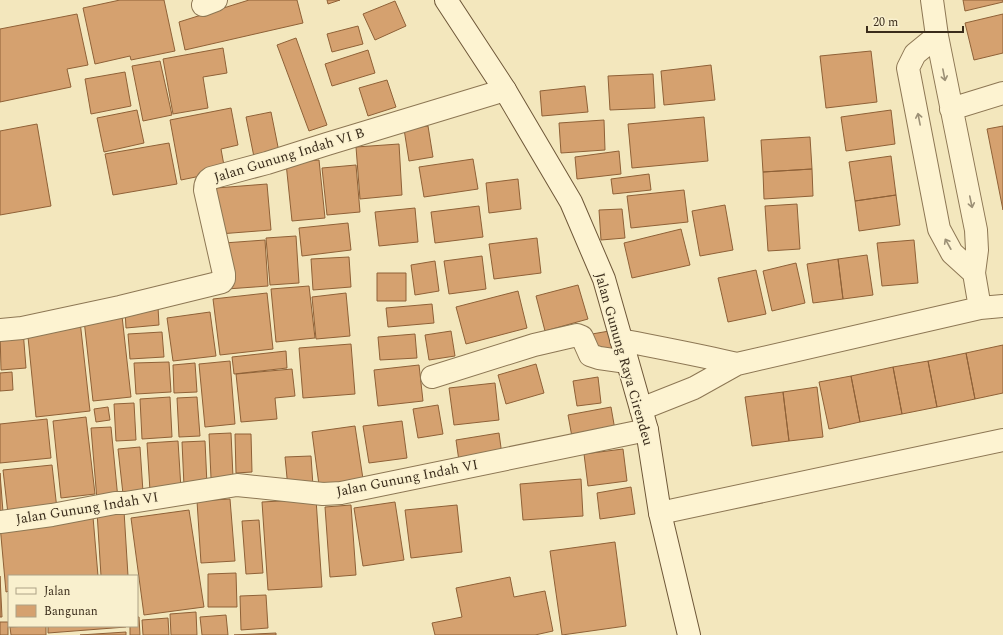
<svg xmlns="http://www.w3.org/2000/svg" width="1003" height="635" viewBox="0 0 1003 635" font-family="Spectral,serif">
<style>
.building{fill:#d5a16f;stroke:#8f6137}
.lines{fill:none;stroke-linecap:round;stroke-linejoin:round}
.street-casing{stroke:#8d7754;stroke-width:24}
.secondary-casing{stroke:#6e5738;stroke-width:24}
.street{stroke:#fdf3d1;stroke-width:22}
.secondary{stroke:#fdf3d1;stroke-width:22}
.oneway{stroke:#9c9076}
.labels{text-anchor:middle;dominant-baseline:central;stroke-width:3;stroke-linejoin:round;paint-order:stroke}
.street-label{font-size:14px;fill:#3a2c1b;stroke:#f9f0ce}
</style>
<rect width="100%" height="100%" fill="#f3e7bd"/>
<path class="building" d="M120 0H164L175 51 131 60 130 56 95 64 83 8Z
M249 0H297L303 23 185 50 179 22Z
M327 0H340L328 4Z
M963 0H1003V2L965 11Z
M395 1 406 26 375 40 363 14Z
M77 14 88 65 67 69 71 87 0 102V29Z
M1003 14V53L974 60 965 23Z
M358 26 363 44 332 52 327 34Z
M296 38 327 125 309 131 277 45Z
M223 48 227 73 203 77 208 108 173 114 163 59Z
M368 50 375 73 332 86 325 64Z
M871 51 877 102 826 108 820 56Z
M160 61 172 115 143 121 132 66Z
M711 65 715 100 664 105 661 71Z
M125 72 131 106 91 114 85 79Z
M653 74 655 108 610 110 608 76Z
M387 80 396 107 368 116 359 88Z
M585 86 588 112 542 116 540 91Z
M231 108 238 145 221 149 225 171 181 180 170 120Z
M137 110 144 143 104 152 97 118Z
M891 110 895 144 846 151 841 117Z
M271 112 280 157 255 162 246 117Z
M704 117 708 161 632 168 628 124Z
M604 120 605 150 561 153 559 123Z
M37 124 51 206 0 215V131Z
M428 126 433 157 409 161 404 129Z
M1003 126V210L987 129Z
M810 137 812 169 763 172 761 140Z
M169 143 177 184 113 195 105 154Z
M399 144 402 195 360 199 356 147Z
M619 151 621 174 577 179 575 157Z
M891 156 896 195 855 201 849 162Z
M473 159 478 189 424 197 419 167Z
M319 160 325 218 292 221 286 163Z
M356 165 360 212 327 215 322 168Z
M812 169 813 196 764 199 763 172Z
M649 174 651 190 613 194 611 179Z
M518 179 521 209 489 213 486 183Z
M267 184 271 230 219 234 216 188Z
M684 190 688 222 631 228 627 196Z
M896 195 900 225 859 231 855 201Z
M797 204 800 249 768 251 765 206Z
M725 205 733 250 700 256 692 211Z
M479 206 483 237 435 243 431 212Z
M415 208 418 242 379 246 375 212Z
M622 209 625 238 601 240 599 210Z
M348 223 351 250 302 256 299 228Z
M681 229 690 265 632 278 624 243Z
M296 236 299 283 270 285 266 238Z
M537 238 541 273 494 279 489 244Z
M265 240 268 286 227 289 224 243Z
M914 240 918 283 882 286 877 243Z
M867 255 873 295 843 299 838 259Z
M482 256 486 289 449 294 444 261Z
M349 257 351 287 313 290 311 259Z
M838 259 843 299 813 303 807 264Z
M435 261 439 291 415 295 411 265Z
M796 263 805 303 772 311 763 271Z
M756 270 766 314 728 322 718 278Z
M377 273H406V301H377Z
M578 285 588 319 545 331 536 296Z
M309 286 315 338 276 342 271 289Z
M518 291 527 328 466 344 456 307Z
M267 293 273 349 220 355 213 299Z
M346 293 350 336 316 339 312 297Z
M432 304 434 323 388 327 386 308Z
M158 307 159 325 126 328 125 310Z
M210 312 216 356 173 361 167 318Z
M122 316 131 397 93 401 84 320Z
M80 321 90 411 36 417 27 327Z
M23 330 26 368 1 370 0 332Z
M615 330 620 349 596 351 592 334Z
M451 331 455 356 429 360 425 335Z
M162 332 164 357 130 359 128 334Z
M415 334 417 358 380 360 378 337Z
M351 344 355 394 303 398 299 348Z
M1003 345V393L975 399 966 353Z
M286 351 287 368 234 374 232 357Z
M966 353 975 399 937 407 928 361Z
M230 361 235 424 205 427 199 364Z
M928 361 937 407 902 414 893 367Z
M169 362 171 392 136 394 134 363Z
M195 363 197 392 174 393 173 365Z
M536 364 544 393 506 404 498 375Z
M419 365 423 401 378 406 374 370Z
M893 367 902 414 860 422 851 376Z
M292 369 295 396 275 398 277 419 241 422 236 374Z
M12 372 13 390 0 391V373Z
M851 376 860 422 829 429 819 382Z
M598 377 601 403 577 406 573 381Z
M495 383 499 420 454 425 449 388Z
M817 387 823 437 789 441 783 392Z
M783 392 789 441 752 446 745 397Z
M170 397 172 437 142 439 140 399Z
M197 397 200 436 179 437 177 398Z
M134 403 136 440 116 441 114 404Z
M438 405 443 434 418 438 413 409Z
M108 407 110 420 96 422 94 409Z
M611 407 615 430 572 437 568 415Z
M86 417 95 494 61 498 53 421Z
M47 419 51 458 0 463V424Z
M402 421 407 458 369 463 363 426Z
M355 426 363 479 319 485 312 432Z
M111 427 118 499 97 500 91 428Z
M231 433 233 477 211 478 209 434Z
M499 433 502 455 459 461 456 440Z
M235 434H251L252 472 236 473Z
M178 441 181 489 150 491 147 443Z
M205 441 207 485 184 486 182 442Z
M140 447 143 492 123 494 118 449Z
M623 449 627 481 588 486 584 454Z
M311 456 313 486 288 488 285 457Z
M52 465 57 509 8 514 3 470Z
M0 473 3 512H0Z
M581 479 583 516 523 520 520 484Z
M631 487 635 514 600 519 597 493Z
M230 499 235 561 201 563 197 501Z
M316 499 322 587 268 590 262 502Z
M395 502 404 560 363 566 354 508Z
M351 505 356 575 330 577 325 507Z
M457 505 462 552 411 558 405 510Z
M189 510 204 607 144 615 131 518Z
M124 511 128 576H101L97 512Z
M93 517 98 576H9V591L6 592 0 525Z
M259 520 263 573 246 574 242 521Z
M615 542 626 626 562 635 550 551Z
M236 573 237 607H208V574Z
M0 576 2 617H0Z
M510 577 514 597 545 591 553 631 535 635H435L432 623 462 617 456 588Z
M266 595 268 628 241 630 240 596Z
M196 612 197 635H171L170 614Z
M226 615 228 635H202L200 617Z
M137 617H139L140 635H130V626H137Z
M168 618 169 635H143L142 620Z
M0 622H8V635H0Z
M27 626H46V635H11L10 627Z
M48 626H126V627L48 633Z
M126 632V635H80Z
M276 633V635H234Z"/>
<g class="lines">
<defs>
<path id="street" d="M932 0 937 36 976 230 977 250 974 273 980 308
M203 5 216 0
M937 36 915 54 908 68 939 229 952 253 974 273
M951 109 1003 93
M0 330 22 328 120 307 222 282 224 279V274L205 190C205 184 206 181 211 178L267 163 327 144 505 90
M621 340C660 348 699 355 737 364
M432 377 534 345 577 335 582 337 590 355 599 358 627 362
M641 409 694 388 737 364 980 308 1003 306
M660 513 1003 440
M0 522 52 515 115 503H125L237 485 323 494 341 493 647 430"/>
<path id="secondary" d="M446 0 505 90 571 202 604 279 647 430 660 513 689 635"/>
</defs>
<use href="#street" class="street-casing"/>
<use href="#secondary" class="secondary-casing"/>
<use href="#street" class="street"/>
<use href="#secondary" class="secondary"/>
</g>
<defs><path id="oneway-shaft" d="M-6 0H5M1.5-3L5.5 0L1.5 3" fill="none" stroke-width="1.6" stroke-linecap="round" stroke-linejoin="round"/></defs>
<g class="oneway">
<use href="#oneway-shaft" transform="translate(944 75) rotate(79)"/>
<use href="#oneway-shaft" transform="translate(919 119) rotate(-101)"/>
<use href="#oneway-shaft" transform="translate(971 202) rotate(78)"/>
<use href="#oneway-shaft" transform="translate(948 244) rotate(-119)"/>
</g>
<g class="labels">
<g class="street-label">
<text transform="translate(289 155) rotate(-17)">Jalan Gunung Indah VI B</text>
<text transform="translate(624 359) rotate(74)">Jalan Gunung Raya Cirendeu</text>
<text transform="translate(407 478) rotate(-11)">Jalan Gunung Indah VI</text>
<text transform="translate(87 508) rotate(-9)">Jalan Gunung Indah VI</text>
</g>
</g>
<rect x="8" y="575" width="130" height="52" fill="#f9f0ce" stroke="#ada286"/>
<rect x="16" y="588" width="20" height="6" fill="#fdf3d1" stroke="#ada286"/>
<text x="44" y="595" font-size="12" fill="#3a2c1b">Jalan</text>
<rect x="16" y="605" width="20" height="12" fill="#d5a16f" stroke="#ada286"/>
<text x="44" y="615" font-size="12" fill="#3a2c1b">Bangunan</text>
<path d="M867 26v6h96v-6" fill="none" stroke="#3a2c1b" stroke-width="2"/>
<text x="873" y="26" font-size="12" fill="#3a2c1b" stroke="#f9f0ce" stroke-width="3" paint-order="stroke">20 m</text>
</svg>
